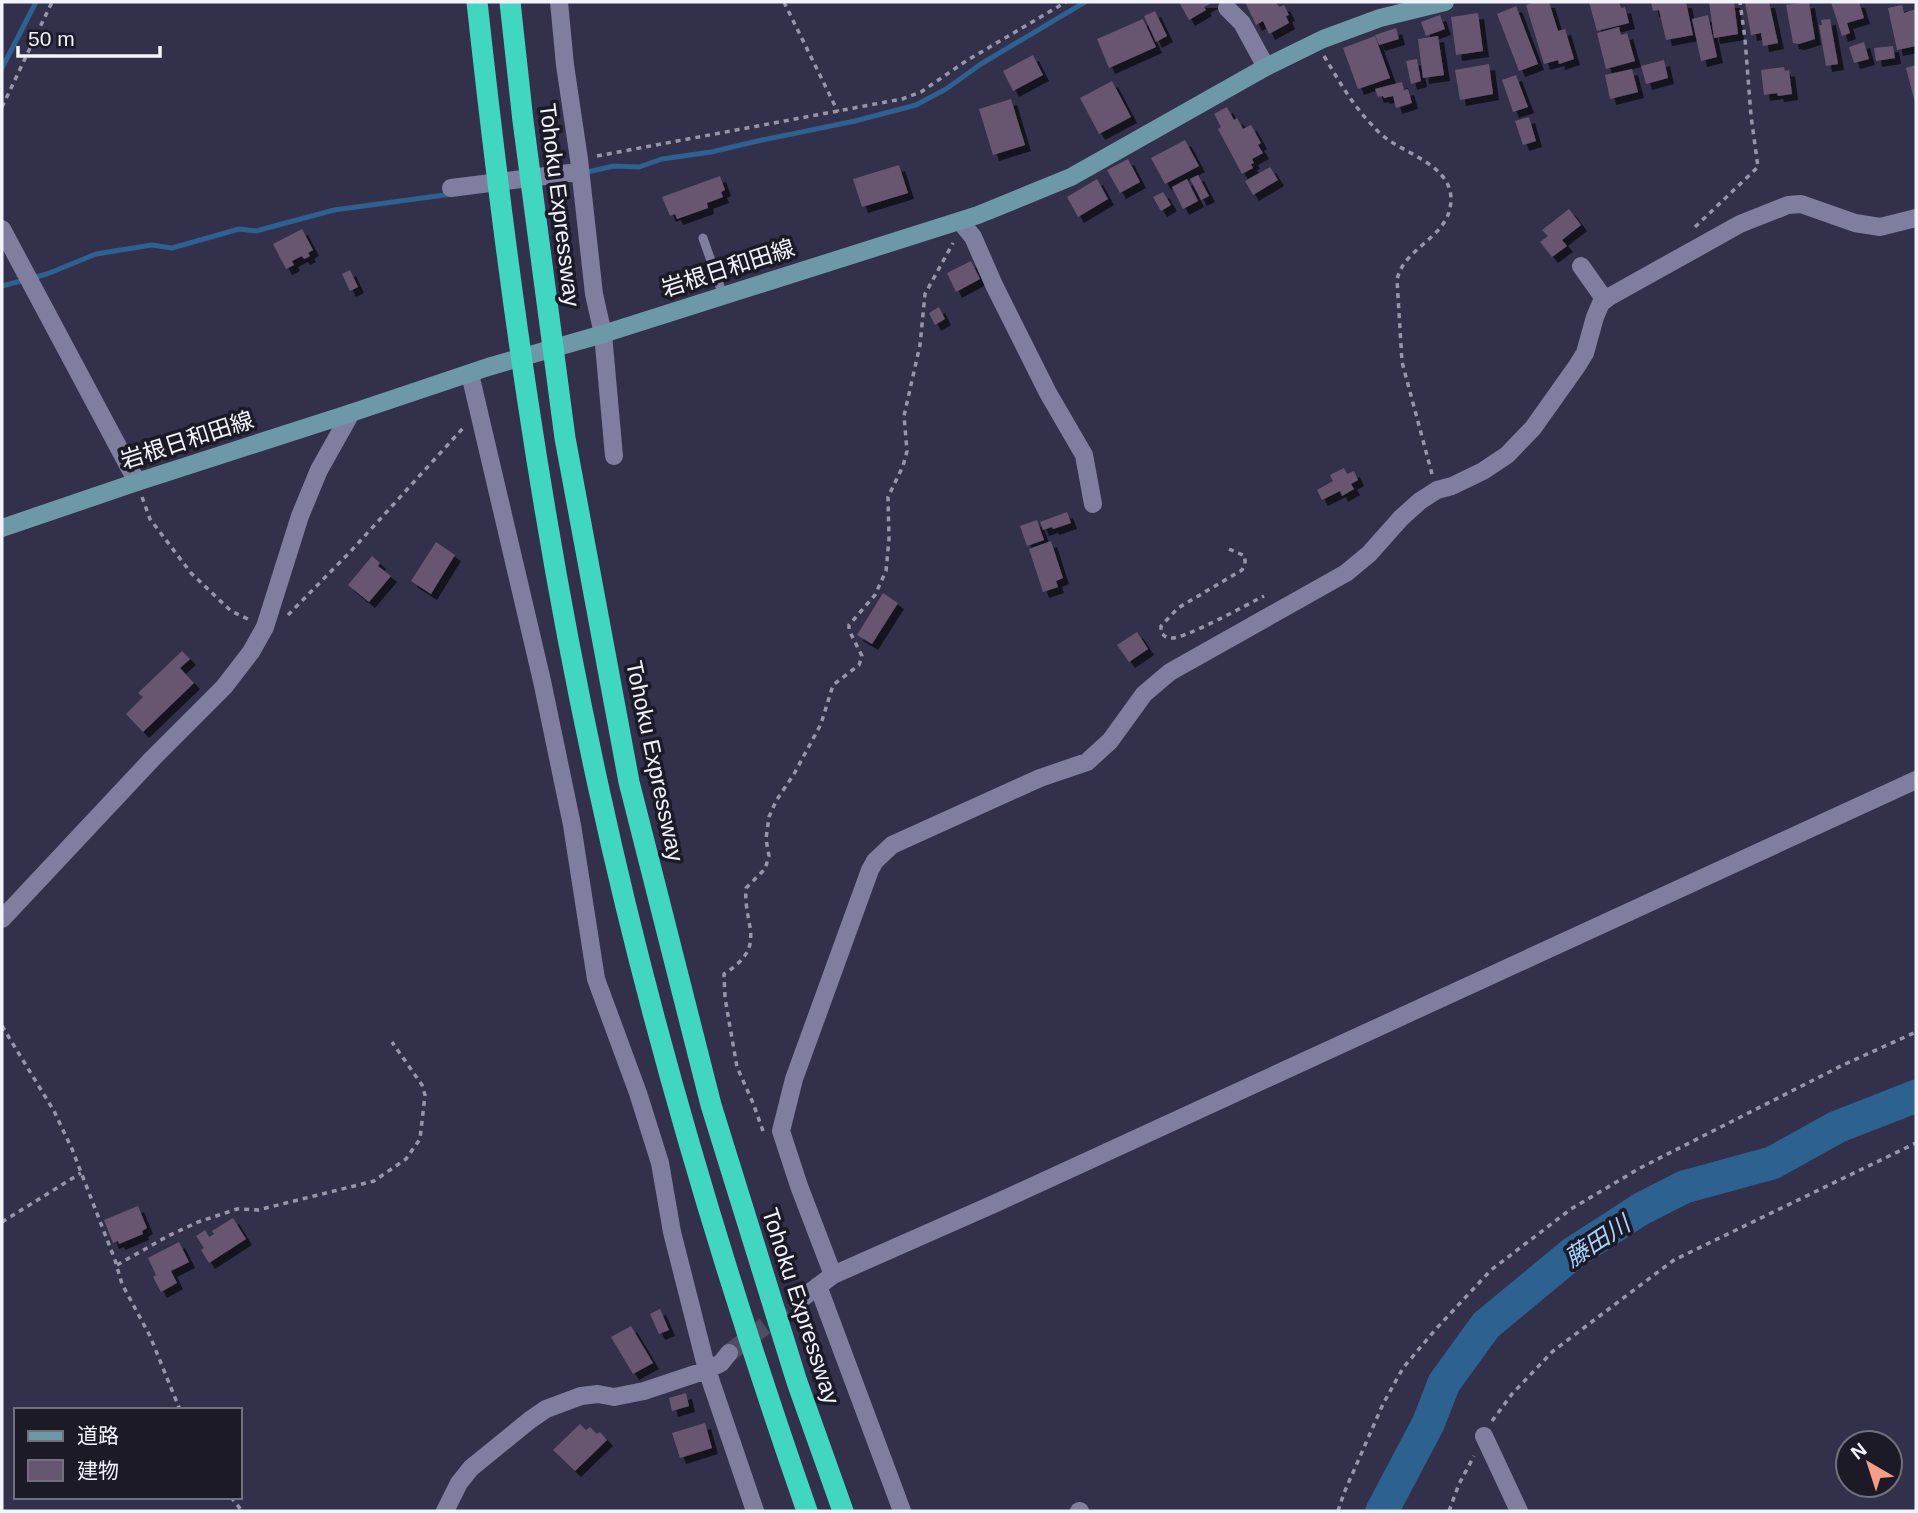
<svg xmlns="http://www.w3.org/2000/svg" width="1918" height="1513" viewBox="0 0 1918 1513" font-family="Arial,'Noto Sans JP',sans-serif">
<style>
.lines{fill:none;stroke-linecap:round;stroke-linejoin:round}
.stream{stroke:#2d6190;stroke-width:5}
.river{stroke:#2d6190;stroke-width:33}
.building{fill:#675671;filter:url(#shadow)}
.street-tunnel{stroke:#4f4d66;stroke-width:18;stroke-dasharray:18 9;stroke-linecap:butt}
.path{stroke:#9796a8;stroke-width:3.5;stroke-dasharray:5 5;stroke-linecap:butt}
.lane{stroke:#807e9e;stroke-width:9}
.street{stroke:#807e9e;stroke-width:18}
.secondary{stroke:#6d98a8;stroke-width:18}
.highway{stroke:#41d6bf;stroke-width:21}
.labels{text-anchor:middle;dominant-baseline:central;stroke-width:7;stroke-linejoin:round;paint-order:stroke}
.street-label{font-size:23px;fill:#f3f3fd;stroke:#1b1a26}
.water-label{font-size:24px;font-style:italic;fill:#a9d4fe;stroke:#1b1a26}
</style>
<defs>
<filter id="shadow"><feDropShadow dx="6" dy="6" stdDeviation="0" flood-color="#0009"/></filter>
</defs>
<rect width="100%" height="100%" fill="#32304b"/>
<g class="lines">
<path class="stream" d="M2 68 36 2
M583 173 614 166 639 167 662 159 711 152 762 140 855 121 916 105 946 89 981 64 1085 2
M2 286 47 274 96 254 152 245 172 248 239 229 256 231 334 210 452 194"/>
<path class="river" d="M1382 1511 1428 1424 1444 1383 1486 1325 1573 1253 1641 1209 1684 1187 1772 1163 1837 1127 1916 1096"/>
</g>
<path class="building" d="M1179 2H1214L1204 7 1206 10 1189 20Z
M1245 2H1276L1279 7 1284 5 1289 15 1286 16 1289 23 1269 34 1263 21 1256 25Z
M1535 2H1549L1558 31 1565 29 1574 59 1559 64 1558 60 1544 64 1526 5Z
M1589 2H1619L1621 8 1625 7 1629 23 1597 31Z
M1651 2H1686L1693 35 1666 40 1659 10 1653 11Z
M1709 2H1734L1738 34 1714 38Z
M1745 2H1769L1778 43 1763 46 1761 33 1751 35Z
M1809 2 1815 39 1799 44 1793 43 1786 5Z
M1831 2H1859L1864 18 1847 23 1850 33 1842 36Z
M1902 5 1904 13 1916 9V46L1897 50 1888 8Z
M1516 6 1538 64 1519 71 1497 14Z
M1155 11 1167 36 1156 42 1144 16Z
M1478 13 1483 51 1456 55 1451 17Z
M1440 15 1445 29 1426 36 1421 22Z
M1708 15 1717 57 1701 61 1692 19Z
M1143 19 1156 47 1109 68 1097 39Z
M1830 19 1838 64 1826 66 1819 25H1822L1821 20Z
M1619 27 1621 35 1627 33 1635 61 1606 69 1597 33Z
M1396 28 1399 39 1379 45 1375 35Z
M1375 36 1390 78 1358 89 1343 48Z
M1438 36 1444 75 1423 78 1418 39Z
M1864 42 1869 59 1854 63 1849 47Z
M1893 46 1895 58 1876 61 1874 48Z
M1033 55 1043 75 1013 91 1003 71Z
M1417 59 1421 81 1411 84 1406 61Z
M1664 60 1668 78 1646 84 1641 66Z
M1489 64 1493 94 1460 100 1455 70Z
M1916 65V103H1915L1906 68Z
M1784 67 1785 71 1789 70 1792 94 1778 96 1777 93 1764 95 1761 70Z
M1632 69 1638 92 1610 99 1605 75Z
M1516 75 1528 107 1513 112 1502 80Z
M1112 81 1131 117 1099 134 1080 98Z
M1402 82 1404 90 1408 89 1412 103 1396 108 1393 96 1384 98 1383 96 1378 97 1375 89Z
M1011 99 1025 145 993 155 979 109Z
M1227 107 1234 120 1237 118 1243 129 1251 125 1261 143 1258 145 1263 153 1252 159 1254 163 1251 164 1253 168 1242 174 1218 129 1221 127 1214 114Z
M1529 117 1536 141 1523 145 1515 121Z
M1185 140 1199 166 1165 184 1151 158Z
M1128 159 1140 182 1120 193 1107 170Z
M899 165 908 193 862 207 853 179Z
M1270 167 1278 180 1253 195 1245 181Z
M1198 175 1209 196 1201 200 1190 179Z
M720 176 725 190 721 192 723 197 707 203 708 208 677 219 675 214 670 216 662 197Z
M1097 179 1108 199 1078 217 1067 197Z
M1187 179 1198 201 1183 209 1172 187Z
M1163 192 1171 205 1161 211 1153 197Z
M1569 209 1581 225 1562 240 1567 246 1552 257 1540 242 1548 236 1542 230Z
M302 229 313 250 308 253 310 256 304 259 302 256 292 261 294 265 286 269 273 244Z
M971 261 980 279 956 292 947 273Z
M350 270 358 287 350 291 342 274Z
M939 307 945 319 935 325 929 313Z
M1344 468 1347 474 1354 471 1358 480 1351 484 1354 489 1342 496 1340 491 1322 500 1317 490 1333 481 1330 475Z
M1067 512 1071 523 1053 529 1052 527 1043 530 1040 522Z
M1037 520 1044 540 1027 546 1020 526Z
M1051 541 1063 578 1056 581 1058 587 1043 592 1029 549Z
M436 542 455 555 431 594 411 581Z
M372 556 380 563 378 566 391 576 369 602 348 585Z
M883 593 898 603 872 644 857 635Z
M1137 632 1148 649 1129 662 1117 645Z
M182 651 190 659 180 668 194 683 143 732 126 714 143 697 138 693Z
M138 1206 147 1228 142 1231 143 1234 119 1244 118 1241 113 1243 104 1220Z
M233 1218 246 1239 209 1263 201 1250 204 1248 196 1236 205 1230 209 1237 214 1234 212 1231Z
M179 1242 189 1262 171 1271 177 1283 161 1292 153 1277 156 1275 148 1258Z
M660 1309 669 1330 659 1334 650 1314Z
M631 1326 653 1363 633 1374 611 1337Z
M686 1393 689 1406 672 1411 669 1398Z
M705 1423 712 1448 680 1458 672 1433Z
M580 1424 586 1430 590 1427 597 1434 600 1432 607 1440 575 1471 553 1450Z"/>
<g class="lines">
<path class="street-tunnel" d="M729 1353 797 1302"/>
<path class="path" d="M784 2 838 112
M1324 56C1339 81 1353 106 1374 127 1378 132 1384 137 1390 141 1414 157 1458 170 1450 208 1444 239 1403 249 1397 280L1402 362 1432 474
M2 107 52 2
M597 156 902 99 921 92 966 61 1066 2
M1695 227 1758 167 1751 116 1745 39 1740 2
M142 497 150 519 191 573 231 611 250 620
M1229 549 1245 556V564L1242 570 1178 608 1161 626V633C1166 637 1166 638 1171 638 1185 639 1248 604 1264 596
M288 615 351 551 464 427
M2 1026 54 1111 72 1149 115 1260 122 1284 150 1336 180 1410
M763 1131 753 1103 737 1067 725 998 724 974C769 945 743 927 746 888L765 869 769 856 766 839 769 817 776 801 794 774 821 724 833 685 859 665 862 656 849 630V625L875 595 886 571 889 539 888 497 903 466 907 451 904 416 920 345 925 294 953 243
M2 1222 81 1173
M117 1265 168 1236 198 1222 237 1209 258 1210 374 1181 406 1159 420 1139 425 1095 422 1085 392 1042
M1492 1421 1512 1394 1553 1351 1674 1260 1916 1143
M231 1497 242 1511
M1338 1511 1344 1493 1383 1404 1403 1368 1435 1330 1491 1270 1571 1209 1640 1168 1843 1065 1916 1032
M1449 1511 1459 1484 1474 1456"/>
<path class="lane" d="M703 238 723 295"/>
<path class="street" d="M559 2 565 65 579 159 594 294 603 334 614 456
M1227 8 1242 23 1266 67
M451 188 577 172
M960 221 973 237 994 285 1048 393 1084 455 1093 504
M2 229 137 482
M1581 266 1605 300
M470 374 542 681 572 825 596 979 638 1093 660 1163 672 1232 707 1370 755 1511
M2 919 153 758 224 687 251 652 265 627 300 516 319 470 351 413
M833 1275 799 1186 781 1131 794 1079 870 870 875 861 892 845 1040 778 1087 762 1110 741 1144 694 1170 672 1346 573 1369 554 1401 518 1420 501 1437 490 1452 486 1483 471 1507 455 1533 428 1577 366 1585 353 1595 317 1601 303 1609 297 1740 224 1788 205 1801 204 1855 223 1880 227 1916 218
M818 1286 902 1511
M797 1302 833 1275 996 1203 1916 780
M1484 1436 1519 1511
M445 1511 459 1483 471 1468 530 1420 546 1409 581 1396 598 1394 614 1397 644 1391 707 1370 721 1363 729 1353
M1079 1511H1080"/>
<path class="secondary" d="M2 528 137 482 351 413 488 367 603 334 978 215 1071 177 1266 67 1323 39 1380 18 1445 2"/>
<path class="highway" d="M477 2C506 268 542 533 600 794 653 1037 725 1276 807 1511
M510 2 523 121 565 438 629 782 711 1105 797 1382 843 1511"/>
</g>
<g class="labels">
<g class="street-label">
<text transform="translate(560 205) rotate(83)">Tohoku Expressway</text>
<text transform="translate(728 268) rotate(-18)">岩根日和田線</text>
<text transform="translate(187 440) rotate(-18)">岩根日和田線</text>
<text transform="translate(655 761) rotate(78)">Tohoku Expressway</text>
<text transform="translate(801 1306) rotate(72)">Tohoku Expressway</text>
</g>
<g class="water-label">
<text transform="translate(1597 1241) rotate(-33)">藤田川</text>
</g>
</g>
<rect width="1918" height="1513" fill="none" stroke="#f3f3fd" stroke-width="7"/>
<rect x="14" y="1408" width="228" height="91" fill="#1b1a26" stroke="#71717c" stroke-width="2"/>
<rect x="28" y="1431" width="35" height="10" fill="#6d98a8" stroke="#71717c" stroke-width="2"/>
<text x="77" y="1443" font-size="21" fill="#f3f3fd">道路</text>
<rect x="28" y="1460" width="35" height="21" fill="#675671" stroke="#71717c" stroke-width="2"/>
<text x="77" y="1478" font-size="21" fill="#f3f3fd">建物</text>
<g transform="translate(1869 1464) rotate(321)"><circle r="33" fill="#1b1a26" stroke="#71717c" stroke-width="2"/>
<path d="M0-5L12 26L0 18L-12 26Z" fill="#f49e87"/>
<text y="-10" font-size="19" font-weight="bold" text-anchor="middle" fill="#f3f3fd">N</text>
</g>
<path d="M18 46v10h142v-10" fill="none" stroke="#f3f3fd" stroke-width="3.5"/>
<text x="28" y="46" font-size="21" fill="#f3f3fd" stroke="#1b1a26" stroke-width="5" paint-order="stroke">50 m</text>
</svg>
